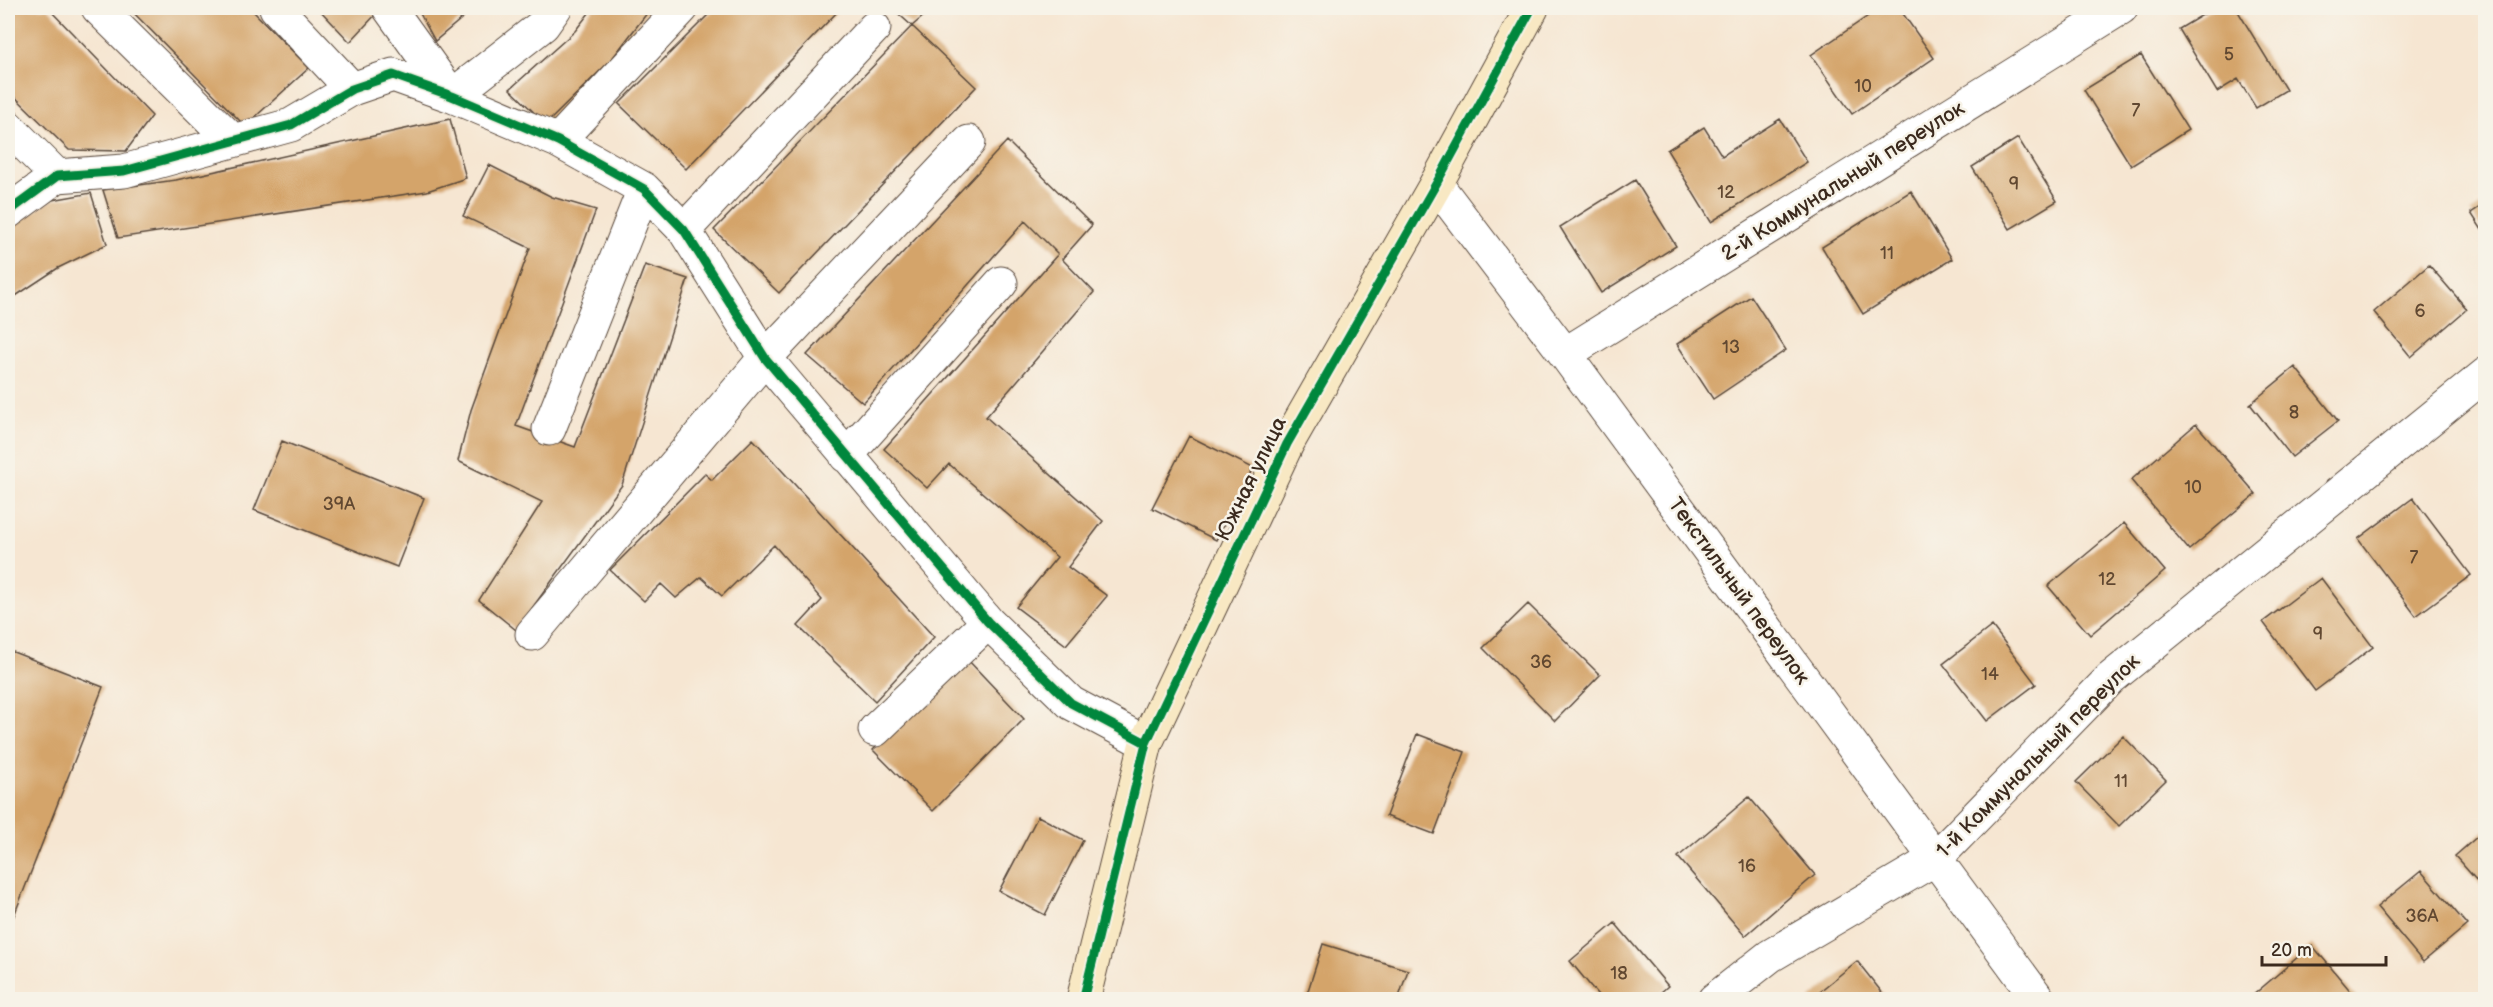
<svg xmlns="http://www.w3.org/2000/svg" width="2493" height="1007" viewBox="0 0 2493 1007" font-family="'Balsamiq Sans',sans-serif">
<style>
.building{fill:#d4a46b}
.lines{fill:none;stroke-linecap:round;stroke-linejoin:round}
.street-casing{stroke:#574639;stroke-width:35}
.secondary-casing{stroke:#574639;stroke-width:35}
.street{stroke:#fff;stroke-width:33}
.secondary{stroke:#f8e8c3;stroke-width:33}
.cycleway-casing{stroke:#f7f3e8;stroke-width:13}
.cycleway{stroke:#00873e;stroke-width:9}
.labels{text-anchor:middle;dominant-baseline:central;stroke-width:5;stroke-linejoin:round;paint-order:stroke}
.number-label{font-size:18px;fill:#614831}
.street-label{font-size:21px;fill:#3b2a1e;stroke:#f7f3e8}
</style>
<rect width="100%" height="100%" fill="#f7f3e8"/>
<filter id="ink" filterUnits="userSpaceOnUse"><feTurbulence type="fractalNoise" baseFrequency=".0167" numOctaves="2"/><feDisplacementMap in="SourceGraphic" scale="12" xChannelSelector="R" yChannelSelector="G"/><feConvolveMatrix kernelMatrix="1 2 1 2 8 2 1 2 1" color-interpolation-filters="sRGB"/></filter>
<filter id="wash" filterUnits="userSpaceOnUse"><feTurbulence type="fractalNoise" baseFrequency=".008" numOctaves="4" result="noise"/><feDisplacementMap in="SourceGraphic" scale="24" xChannelSelector="R" yChannelSelector="G"/><feGaussianBlur stdDeviation="1.35" result="paint"/><feColorMatrix in="noise" values="0 0 0 0 0 0 0 0 0 0 0 0 0 0 0 0 0 1.4 0 .05"/><feComposite in="paint" operator="in"/></filter>
<g filter="url(#wash)">
<rect width="100%" height="100%" fill="#f6e6d2"/>
<g id="blocks">
<path class="building" d="M8 8H48L152 116 126 151 69 150 8 90Z
M129 8H250L309 68 245 126Z
M318 8H374L378 12 350 42Z
M417 8H464L467 14 435 41Z
M593 8H651L611 60 546 124 510 89 575 31Z
M715 8H841L686 169 619 104Z
M892 8H933L912 26Z
M1880 8H1899L1934 58 1852 114 1811 55Z
M2214 8H2236L2286 90 2256 108 2238 79 2217 92 2179 29Z
M912 26 976 87 779 293 714 230Z
M2141 55 2188 130 2131 166 2084 90Z
M450 119 466 178 427 191 118 238 103 190 176 180Z
M1780 119 1807 162 1711 222 1667 150 1704 127 1722 156Z
M2018 138 2057 201 2010 229 1972 167Z
M1007 141 1092 225 1062 259 1094 292 986 417 1103 521 1068 567 1107 596 1066 645 1016 607 1057 557 949 464 927 488 884 449 1058 254 1025 221 863 403 807 355Z
M489 165 552 197 596 210 516 426 575 447 645 265 688 279 622 485 516 630 479 600 542 502 458 461 471 410 530 248 463 216Z
M1635 180 1676 246 1601 293 1560 227Z
M1911 191 1952 259 1863 314 1822 247Z
M91 193 107 244 58 268 8 301V228L52 200Z
M2486 203V236L2471 213Z
M2429 265 2467 309 2411 357 2374 312Z
M1751 296 1786 350 1713 399 1677 344Z
M2295 367 2338 421 2292 457 2250 404Z
M2196 424 2256 494 2189 550 2131 480Z
M1189 436 1253 468 1216 540 1152 508Z
M753 439 934 637 875 701 798 626 822 600 774 545 722 596 701 577 676 598 661 584 644 601 610 570 705 474 712 480Z
M282 441 424 498 397 567 254 510Z
M2413 498 2471 575 2416 616 2358 539Z
M2124 523 2165 571 2090 635 2048 586Z
M2321 578 2373 647 2315 691 2263 622Z
M1528 604 1600 675 1555 721 1483 648Z
M1992 626 2036 684 1987 721 1943 664Z
M8 650 103 687 8 931Z
M967 659 1024 719 933 811 873 750Z
M1417 734 1465 752 1434 834 1386 816Z
M2123 736 2166 780 2119 826 2076 782Z
M1749 797 1815 875 1745 936 1678 857Z
M1038 816 1083 840 1045 915 999 891Z
M2486 829V891L2455 856Z
M2421 871 2467 925 2423 962 2377 907Z
M1615 923 1668 986 1652 1000H1602L1570 961Z
M1323 944 1408 970 1398 1000H1305Z
M2312 945 2358 1000H2255L2252 996Z
M1857 961 1888 1000H1809Z"/>
</g>
</g>
<g filter="url(#ink)">
<use href="#blocks" fill-opacity="0" stroke="#574639" stroke-width="1.5"/>
<g class="lines">
<defs>
<path id="street" d="M98 8 233 141
M276 8 352 89
M389 8 452 96 543 25 555 8
M8 127 57 176
M558 141 682 8
M1436 184 1565 354 2039 1000
M8 212 57 176 124 171 291 125 352 89 393 75 452 96 558 141 644 189 684 230 765 358 988 622 1071 703 1146 743
M684 230 874 28
M1565 354 2121 8
M549 429 644 189
M846 456 1001 283
M532 634 765 358 969 142
M875 730 988 622
M1714 1000 1770 956 1935 859 2111 678 2486 374"/>
<path id="secondary" d="M1083 1000 1146 743 1287 444 1436 184 1532 8"/>
</defs>
<use href="#street" class="street-casing"/>
<use href="#secondary" class="secondary-casing"/>
<use href="#street" class="street"/>
<use href="#secondary" class="secondary"/>
<defs>
<path id="cycleway" d="M8 212 57 176 124 171 291 125 352 89 393 75 452 96 558 141 644 189 684 230 765 358 988 622 1071 703 1146 743
M1083 1000 1146 743 1287 444 1436 184 1532 8"/>
</defs>
<use href="#cycleway" class="cycleway-casing"/>
<use href="#cycleway" class="cycleway"/>
</g>
</g>
<g class="labels">
<g class="number-label">
<text x="2229" y="54">5</text>
<text x="1863" y="86">10</text>
<text x="2136" y="110">7</text>
<text x="2014" y="184">9</text>
<text x="1726" y="192">12</text>
<text x="1887" y="253">11</text>
<text x="2420" y="311">6</text>
<text x="1731" y="347">13</text>
<text x="2294" y="412">8</text>
<text x="2193" y="487">10</text>
<text x="339" y="504">39А</text>
<text x="2414" y="557">7</text>
<text x="2107" y="579">12</text>
<text x="2318" y="634">9</text>
<text x="1541" y="662">36</text>
<text x="1990" y="674">14</text>
<text x="2121" y="781">11</text>
<text x="1747" y="866">16</text>
<text x="2422" y="916">36А</text>
<text x="1619" y="973">18</text>
</g>
<g class="street-label">
<text transform="translate(1843 181) rotate(-32)">2-й Коммунальный переулок</text>
<text transform="translate(1251 479) rotate(-64)">Южная улица</text>
<text transform="translate(1739 591) rotate(54)">Текстильный переулок</text>
<text transform="translate(2038 756) rotate(-45)">1-й Коммунальный переулок</text>
</g>
</g>
<rect width="2493" height="1007" fill="none" stroke="#f7f3e8" stroke-width="30"/>
<path d="M2262 956v9h124v-9" fill="none" stroke="#3b2a1e" stroke-width="3"/>
<text x="2271" y="956" font-size="18" fill="#3b2a1e" stroke="#f7f3e8" stroke-width="4.5" paint-order="stroke">20 m</text>
</svg>
